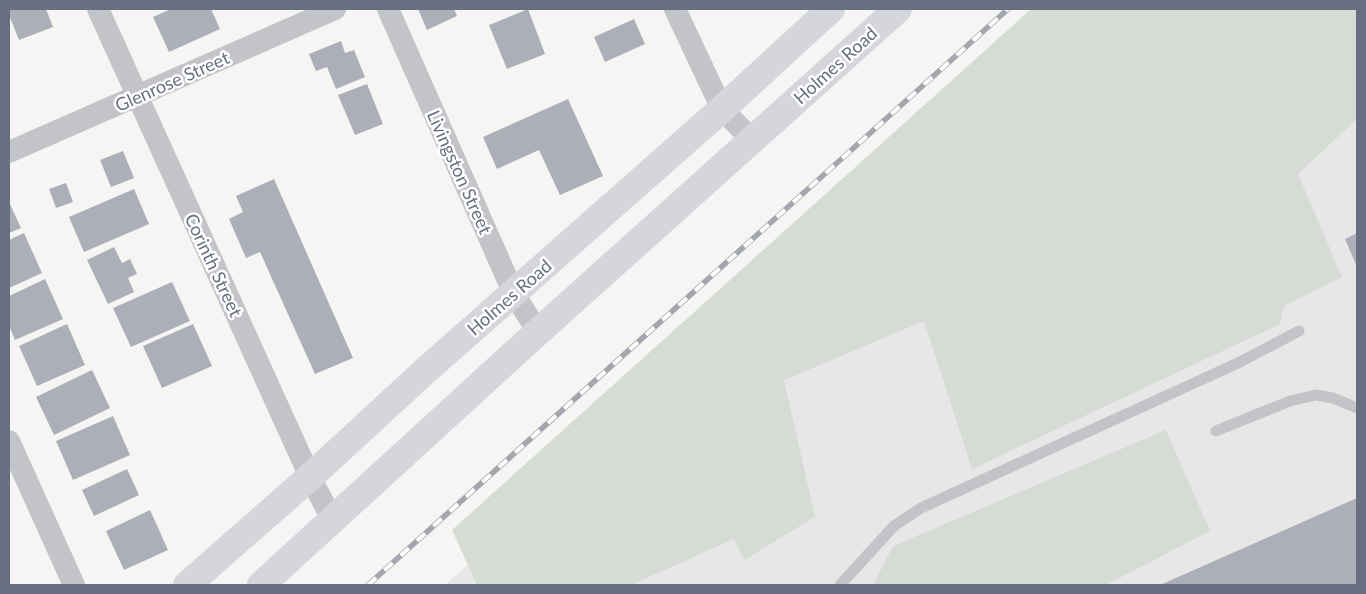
<svg xmlns="http://www.w3.org/2000/svg" width="1366" height="594" viewBox="0 0 1366 594" font-family="Lato,sans-serif">
<style>
.built{fill:#e6e7e6}
.green{fill:#d6dcd5}
.building{fill:#acafb7}
.lines{fill:none;stroke-linecap:round;stroke-linejoin:round}
.lane{stroke:#c2c4c8;stroke-width:11}
.street{stroke:#c2c4c8;stroke-width:22}
.secondary{stroke:#d5d6dc;stroke-width:28}
.rail-casing{stroke:#a4a6ad;stroke-width:5.5}
.rail{stroke:#fff;stroke-width:4;stroke-dasharray:11;stroke-linecap:butt}
.labels{text-anchor:middle;dominant-baseline:central;stroke-width:5;stroke-linejoin:round;paint-order:stroke}
.street-label{font-size:18px;fill:#686f81;stroke:#fff}
</style>
<rect width="100%" height="100%" fill="#f5f6f3"/>
<path class="built" d="M1086 9H1357V585H445Z"/>
<path class="green" d="M1031 9H1357V119L1298 174 1342 277 1284 306 1280 324 972 469 924 321 784 380 815 517 744 560 734 539 631 585H477L452 530Z
M1166 430 1210 531 1106 585H873L893 546Z"/>
<path class="building" d="M9 9H46L53 27 19 40 9 15Z
M171 9H211L220 29 169 52 153 17Z
M418 9H454L457 16 427 30Z
M528 9 545 54 507 69 489 25Z
M634 19 645 44 605 62 594 37Z
M341 41 345 53 354 50 365 77 336 89 327 67 316 71 309 54Z
M367 84 383 124 355 135 338 95Z
M568 99 603 176 560 195 539 150 497 169 483 137Z
M123 151 134 178 111 187 100 160Z
M274 179 353 358 315 374 260 252 246 258 229 219 243 212 236 196Z
M66 183 73 202 56 208 49 189Z
M134 189 149 224 84 252 69 217Z
M9 202 21 228 9 233Z
M24 233 42 273 9 288V240Z
M1357 233V267L1345 239Z
M114 247 122 263 130 259 137 274 128 278 134 292 108 304 87 260Z
M45 279 63 319 15 340 9 326V296Z
M172 282 190 321 131 347 113 308Z
M67 324 85 365 37 386 19 346Z
M193 324 212 366 162 388 143 346Z
M92 370 110 408 54 435 36 397Z
M113 416 130 455 73 480 56 441Z
M127 469 139 495 94 516 82 490Z
M1357 498V585H1160Z
M150 510 168 550 124 570 106 531Z"/>
<g class="lines">
<path class="lane" d="M1216 431 1290 401 1316 395 1333 398 1357 408
M840 585 894 526 921 508 1238 363 1299 331"/>
<path class="street" d="M98 9 310 477 332 519
M388 9 514 294 538 332
M675 9 722 109 752 140
M9 152 335 9
M9 441 74 585"/>
<path class="secondary" d="M187 585 310 477 425 371 722 109 831 9
M261 585 538 332 898 9"/>
<defs>
<path id="rail" d="M368 585 1008 9"/>
</defs>
<use href="#rail" class="rail-casing"/>
<use href="#rail" class="rail"/>
</g>
<g class="labels">
<g class="street-label">
<text transform="translate(835 65) rotate(-42)">Holmes Road</text>
<text transform="translate(172 81) rotate(-24)">Glenrose Street</text>
<text transform="translate(460 172) rotate(66)">Livingston Street</text>
<text transform="translate(214 265) rotate(65)">Corinth Street</text>
<text transform="translate(509 297) rotate(-41)">Holmes Road</text>
</g>
</g>
<rect width="1366" height="594" fill="none" stroke="#686f81" stroke-width="20"/>
</svg>
